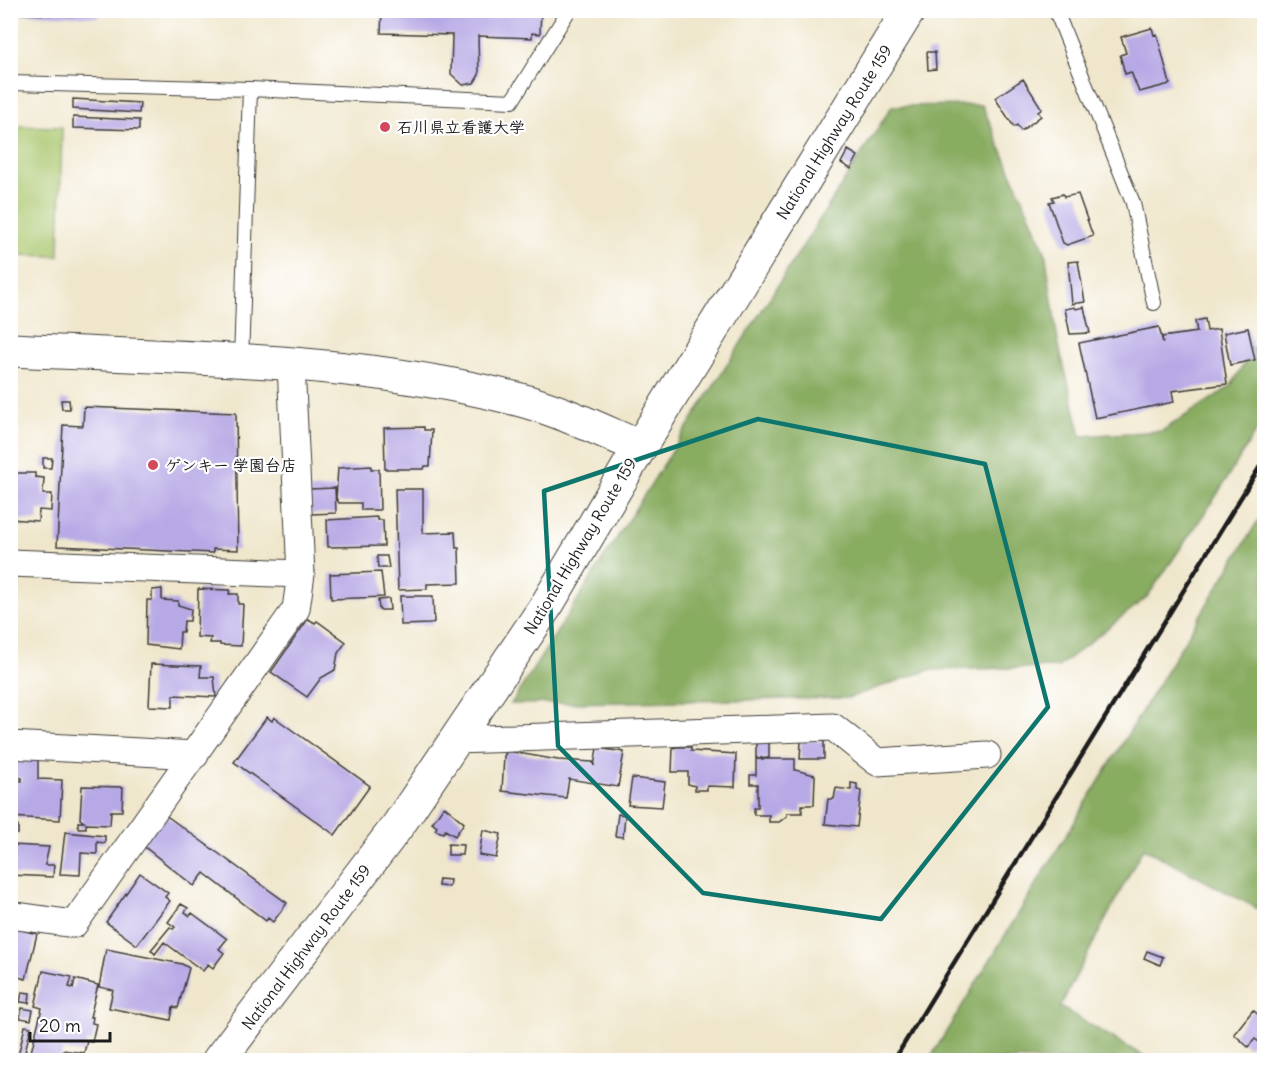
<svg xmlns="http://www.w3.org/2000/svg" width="1275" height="1071" viewBox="0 0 1275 1071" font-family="Delius,'Klee One',sans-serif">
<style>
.green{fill:#abc76e;stroke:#647245;stroke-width:1.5}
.forest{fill:#88ac61;stroke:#52643e;stroke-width:1.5}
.building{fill:#b7a9e5}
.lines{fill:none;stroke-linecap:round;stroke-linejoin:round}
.lane-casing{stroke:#3c3a36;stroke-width:16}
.street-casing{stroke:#3c3a36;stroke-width:29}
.secondary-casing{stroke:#3c3a36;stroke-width:35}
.highway-casing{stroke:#3c3a36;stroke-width:35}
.lane{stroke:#fff;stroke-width:14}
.street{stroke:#fff;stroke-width:27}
.secondary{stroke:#fff;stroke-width:33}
.highway{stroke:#fff;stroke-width:33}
.rail{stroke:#1c1c1c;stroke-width:4.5}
.marked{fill:none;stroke:#0f766e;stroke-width:4.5;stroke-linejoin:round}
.poi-dot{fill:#d1495b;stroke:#fff;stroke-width:2}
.labels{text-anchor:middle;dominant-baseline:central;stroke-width:4.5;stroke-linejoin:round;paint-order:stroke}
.poi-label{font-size:16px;font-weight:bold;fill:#1c1c1c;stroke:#fff;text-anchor:start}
.street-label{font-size:16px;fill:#1c1c1c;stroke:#fff}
</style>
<rect width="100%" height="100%" fill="#fff"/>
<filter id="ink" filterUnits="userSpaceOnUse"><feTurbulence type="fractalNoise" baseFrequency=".0167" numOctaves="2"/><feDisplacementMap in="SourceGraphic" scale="12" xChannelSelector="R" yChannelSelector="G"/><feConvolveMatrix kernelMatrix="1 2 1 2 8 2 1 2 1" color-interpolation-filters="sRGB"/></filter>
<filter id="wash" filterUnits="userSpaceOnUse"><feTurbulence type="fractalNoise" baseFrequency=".008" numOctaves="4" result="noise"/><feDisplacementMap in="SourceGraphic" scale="24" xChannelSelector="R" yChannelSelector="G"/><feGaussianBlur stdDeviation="1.35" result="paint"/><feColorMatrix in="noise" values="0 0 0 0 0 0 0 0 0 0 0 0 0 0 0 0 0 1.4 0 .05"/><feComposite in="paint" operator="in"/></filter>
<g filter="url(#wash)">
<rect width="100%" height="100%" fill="#efe6cb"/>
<path class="green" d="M11 126 62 127 59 256 11 255Z"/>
<path class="forest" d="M982 105 1045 251 1058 342 1081 436 1162 431 1230 387 1264 332V418L1213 501 1147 597 1058 667 929 670 848 698 511 704 892 106Z
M1264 511V912L1143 848 1060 1007 1150 1060H929Z"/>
<g id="blocks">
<path class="building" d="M10 10H110V13H99V17L10 13Z
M382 10H541L540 34 532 33V38L478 36 479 75 474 83 463 85 451 74 452 35 381 33Z
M1152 28 1154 35 1157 34 1170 84 1139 92 1131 72 1125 74 1120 55 1126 53 1121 37Z
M927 52H935L936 69 928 70Z
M1023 79 1042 109 1038 112 1041 116 1021 131 1017 125 1014 127 995 98Z
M73 99 140 103 139 113 73 109Z
M73 117 139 120V130L73 128Z
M848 150 858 156 851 169 841 163Z
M1063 194 1064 197 1078 194 1093 236 1067 245 1063 243 1049 202 1054 201 1052 197Z
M1078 261 1085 302 1072 304 1068 262Z
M1075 307 1076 309 1084 307 1090 333 1070 334 1065 309Z
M1205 319 1207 331 1219 329 1227 384 1172 391 1174 402 1095 418 1079 343 1159 327 1163 343 1162 337 1197 332 1195 321Z
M1248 328 1255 360 1230 365 1224 333Z
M61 400H69L70 409H62Z
M84 407 236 413 238 550 213 549V553L57 546 63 425 83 426Z
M424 427V430H432L430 466H425L424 469H385L384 428Z
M43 458H52L51 468H43Z
M371 466V469H379L380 510H361V503H339L336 498 338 468Z
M10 473H35V477L44 478 43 494H52L51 511 39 510 38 521 10 519Z
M335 488 336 513 311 514 310 489Z
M395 489H423V533L455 532 456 548H459L460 583 427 584V589L398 590Z
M377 517V520H383L384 546 328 547 327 520Z
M377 556H387L389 568H378Z
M381 572 384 597 331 599 330 574Z
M162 589V600L178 601V605L191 609 190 621H184L183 632H180L179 649 146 645 147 600H152V590Z
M198 589 230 590 229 594H238V604H243L241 646 220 645V643H210L211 638 197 637Z
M400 596H433L434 622 430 624 401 625Z
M389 599 390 610H379L378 600Z
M308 619 315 623 317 621 346 642 338 653 335 670 321 678 307 697 271 672Z
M151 664 201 666 200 677H214L216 697 173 695V707L149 706Z
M267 717 272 721 274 717 370 786 335 835 234 762Z
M756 738 769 739V758H756Z
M801 741H824V759H800Z
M676 747H691V751L736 754 735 787 707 786V790H695V786L688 784V772H672L673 748Z
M597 748 624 752 618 787 569 779 566 798 502 791 504 756 507 751 558 760 593 762 594 766Z
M13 756 38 757V779L62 780 60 820 10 817V798H14L15 780 22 781V778H12Z
M756 759H795V770L815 775 814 805H802V813H787V816L779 822H769V815H754V808H758V784H750V775H756Z
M632 778 665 782 662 807 628 805Z
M851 783 857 784V790L861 791 857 827 825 824 828 799H834L836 788 851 790Z
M82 786 123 787 122 811H111L110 825 86 824V828H78V822H84L80 819Z
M444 806 464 823 455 836 445 830 443 833 435 830 437 827 432 823Z
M164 814 287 903 273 922 268 918 266 921 204 873 194 886 141 844Z
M618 814 625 815 623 837 615 836Z
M10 826H18V834H10Z
M483 830 501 834 496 858 479 855Z
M65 832 105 836V843L97 842V854L81 853 80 875 60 874Z
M448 844 463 845 462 855H448Z
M11 845 49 847 45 865H54L53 877 10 875Z
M140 873 168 893 165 897 170 901 137 945 106 922Z
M439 879 450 880 449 887 438 886Z
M181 904 188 908 185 912 190 916 192 913 227 939 219 949 224 953 213 968 208 964 203 971 164 942 155 954 151 950 170 927 173 929 175 927 168 922Z
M10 927 37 934 26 979 10 975Z
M106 949 182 964 189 968 178 1008 173 1007 171 1020 109 1008 113 990 99 987Z
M1147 951 1163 957 1160 965 1144 958Z
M43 971 72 977 69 987 73 988 75 979 98 985 90 1017H93L92 1023 96 1024 92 1042 87 1041 84 1053 63 1050 60 1060H29L42 1008 35 1006Z
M22 992 30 993 29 1003 20 1002Z
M10 1008 16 1009 12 1030H10Z
M22 1008 33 1010 31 1020 20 1018Z
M1253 1010 1264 1020V1042L1263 1045 1255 1039 1248 1047 1234 1034Z
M25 1026 31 1027 23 1060H17Z
M376 1057H472V1060H376Z"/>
</g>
</g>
<g filter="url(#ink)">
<use href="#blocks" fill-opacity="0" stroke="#3c3a36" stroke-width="1.5"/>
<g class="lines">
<defs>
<path id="lane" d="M1053 10 1056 11 1133 203 1154 303
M10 83 250 89 241 361
M250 89 512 101 569 10"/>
<path id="street" d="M10 563 301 574
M455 740 833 727 877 762 987 755
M10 745 195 755
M10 915 74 924 296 609 301 574 291 365"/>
<path id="secondary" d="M10 350C179 358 353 357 517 399 560 410 600 430 640 447"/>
<path id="highway" d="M219 1060 399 824 548 603 640 447 909 10"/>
</defs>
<use href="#lane" class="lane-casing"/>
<use href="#street" class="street-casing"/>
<use href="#secondary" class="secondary-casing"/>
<use href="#highway" class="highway-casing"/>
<use href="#lane" class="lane"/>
<use href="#street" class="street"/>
<use href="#secondary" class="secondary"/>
<use href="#highway" class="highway"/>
<path class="rail" d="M894 1060 1264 460"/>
</g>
</g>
<path class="marked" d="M758 419 985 464 1048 707 881 919 703 893 558 746 544 491Z"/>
<g class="poi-dot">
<circle cx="385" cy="127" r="6"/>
<circle cx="153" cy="465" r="6"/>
</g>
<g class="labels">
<g class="poi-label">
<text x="397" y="127">石川県立看護大学</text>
<text x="165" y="465">ゲンキー 学園台店</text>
</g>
<g class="street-label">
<text transform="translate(834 132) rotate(-58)">National Highway Route 159</text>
<text transform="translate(580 546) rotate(-59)">National Highway Route 159</text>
<text transform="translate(306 947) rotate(-53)">National Highway Route 159</text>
</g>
</g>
<rect width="1275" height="1071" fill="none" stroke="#fff" stroke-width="36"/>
<path d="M30 1032v9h80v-9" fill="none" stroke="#1c1c1c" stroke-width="3"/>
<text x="39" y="1032" font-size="18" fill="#1c1c1c" stroke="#ffffff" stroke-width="4.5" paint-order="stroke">20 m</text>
</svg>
